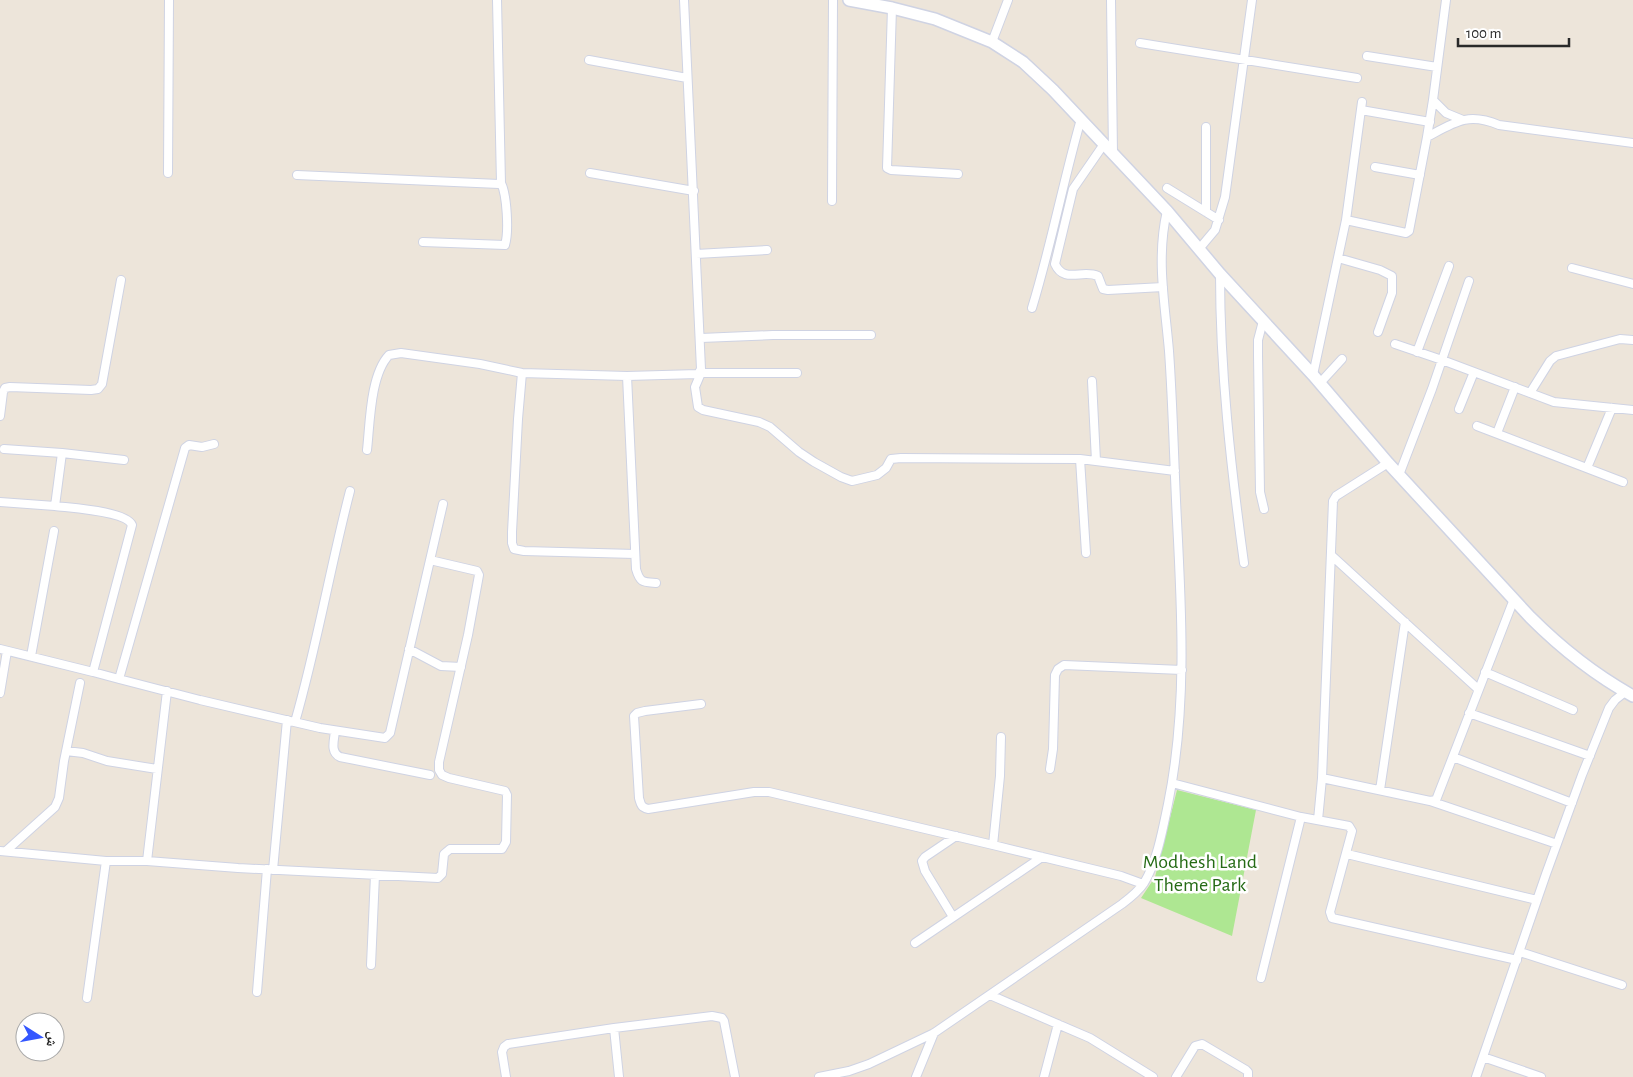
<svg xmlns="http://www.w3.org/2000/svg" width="1633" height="1077" viewBox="0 0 1633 1077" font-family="'Alegreya Sans','Noto Naskh Arabic',sans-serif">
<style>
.green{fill:#aee792}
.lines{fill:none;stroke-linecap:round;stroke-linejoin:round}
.street-casing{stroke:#cfd3e3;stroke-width:10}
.secondary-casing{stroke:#cfd3e3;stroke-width:14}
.street{stroke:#fff;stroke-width:8}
.secondary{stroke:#fff;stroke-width:11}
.labels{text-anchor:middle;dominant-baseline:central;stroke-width:5;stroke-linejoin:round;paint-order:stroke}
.park-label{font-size:20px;fill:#256b15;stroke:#fff}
</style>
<rect width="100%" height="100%" fill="#ede5da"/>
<path class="green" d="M1177 790 1256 810 1232 936 1141 898 1155 877Z"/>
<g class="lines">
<defs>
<path id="street" d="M1111 0 1113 153
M1446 0 1433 100 1446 113 1463 120
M892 8 887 168 891 170 958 174
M992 42 1008 0
M1140 43 1357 78
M1367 56 1437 67
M589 60 687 78
M1361 110 1430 122
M1427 137 1433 100
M1104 144 1073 189 1055 264C1064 284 1082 269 1098 276L1103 289 1108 290 1163 287
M1375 167 1420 175
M168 173 169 0
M590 173 694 191
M297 175 499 184 501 183 497 0
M1167 188 1219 220
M832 201 833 0
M1206 212V127
M1346 220 1362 102
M423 242 505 245C509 232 507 195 501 183
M1199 249 1215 230 1225 197 1252 0
M696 254 767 250
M1338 258 1380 270 1392 276V293L1378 332
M1572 268 1633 284
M1220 274C1220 371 1231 468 1244 563
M1032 308C1051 246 1063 182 1081 119
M1263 321 1258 340V355L1260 492 1264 509
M701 338 773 335H871
M1395 344 1442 360 1554 402 1633 410
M1417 352 1449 266
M522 373 518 419 512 532V543L514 549 524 551 635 554
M797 373H701L695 387 698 407 703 410 759 422 770 427 799 452 814 462 841 477 852 481 877 475 886 468 891 459 901 458 1080 459 1175 471
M1313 375 1346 220 1406 233 1409 231 1427 137C1455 122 1468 112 1499 125L1633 143
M1092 381 1096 461
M1320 383 1342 359
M1530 393 1550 361 1556 356 1620 339 1633 340
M1459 409 1474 372
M0 416 3 392 5 388 10 387 91 390 98 389 102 384 121 280
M1477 426 1623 482
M1497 433 1515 387
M214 444 202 447 189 445 185 448 119 679 200 700 320 728 385 738 390 733 443 504
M4 449 62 453
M367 450C370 424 370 375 389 355L401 353 480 364 522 373 627 376
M1080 459 1086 553
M1388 463 1336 496 1333 501 1322 778 1430 801 1436 800 1514 599
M1587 468 1612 408
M1399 475 1432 389 1469 281
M0 502 55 506
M1331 555 1478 689
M656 583C643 582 640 583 636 569L627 376 698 374 701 369 684 0
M0 649 93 672 132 525C126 511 70 508 55 506L62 453 124 460
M409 649 441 666 461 667
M31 656 54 531
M93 672 119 679
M1485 672 1573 710
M0 693 7 651
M701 704 645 711 637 713 634 716 639 798C641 805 641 807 648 809L754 792H769L993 845 1121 876 1143 884
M1469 713 1590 756
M295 722C317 646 330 568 350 491
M335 731C334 741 330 752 340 757L430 775
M66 751 83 753 107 761 157 769
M1453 757 1572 803
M1050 769 1053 749 1055 675 1058 669 1064 665 1182 670
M1172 783 1301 817 1261 978
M1380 790 1405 622
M1430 801 1557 844
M1301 817 1349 826 1352 831 1330 912 1332 918 1517 960
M1318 820 1322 778
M993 845 1000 776 1001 737
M0 851 106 861H147L238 868 438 878 442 874 444 854 450 849H502L506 842 507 795 505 791 449 778 442 775 439 770V762L468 635 479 575 477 571 430 560
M6 851 55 807 59 798 64 761 80 683
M1347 854 1537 900
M147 861 167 691
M273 870 287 720
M953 917 925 871 922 861 925 857 956 836
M915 943 1042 857
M1520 952 1622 985
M371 965 375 875
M257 992 267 869
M990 995 1090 1038 1153 1077
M87 998 106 861
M614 1028 619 1077
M1483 1057 1541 1077
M506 1077 502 1052 504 1047 508 1044 614 1028 712 1016 722 1018 724 1021 735 1077
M819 1077 849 1071 869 1064 934 1033 1122 904C1130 898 1138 892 1144 883 1157 862 1163 828 1168 804 1187 711 1182 615 1177 521 1174 464 1173 407 1169 351 1165 304 1156 258 1167 211
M916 1077 934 1033
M1044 1077 1058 1024
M1176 1077 1195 1046 1202 1044 1246 1070 1248 1072V1077
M1476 1077 1546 874 1582 775 1609 708 1615 700 1625 692"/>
<path id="secondary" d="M849 0 892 8 935 19 992 42 1023 62 1053 90 1167 211 1220 274 1313 375 1388 463 1530 617C1561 648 1595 675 1633 696"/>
</defs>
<use href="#street" class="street-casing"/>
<use href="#secondary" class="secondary-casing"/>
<use href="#street" class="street"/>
<use href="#secondary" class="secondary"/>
</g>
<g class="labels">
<g class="park-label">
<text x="1200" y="862">Modhesh Land<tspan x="1200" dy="23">Theme Park</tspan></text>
</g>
</g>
<g transform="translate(40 1037) rotate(101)"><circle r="24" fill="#ffffff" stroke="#a9a9a9"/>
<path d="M0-4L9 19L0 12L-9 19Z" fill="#3457ff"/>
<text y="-8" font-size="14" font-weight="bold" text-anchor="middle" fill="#292929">ش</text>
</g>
<path d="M1458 38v8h111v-8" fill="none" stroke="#292929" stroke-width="2.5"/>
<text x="1466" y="38" font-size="15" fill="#292929" stroke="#ffffff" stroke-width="4" paint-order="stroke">100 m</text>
</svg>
